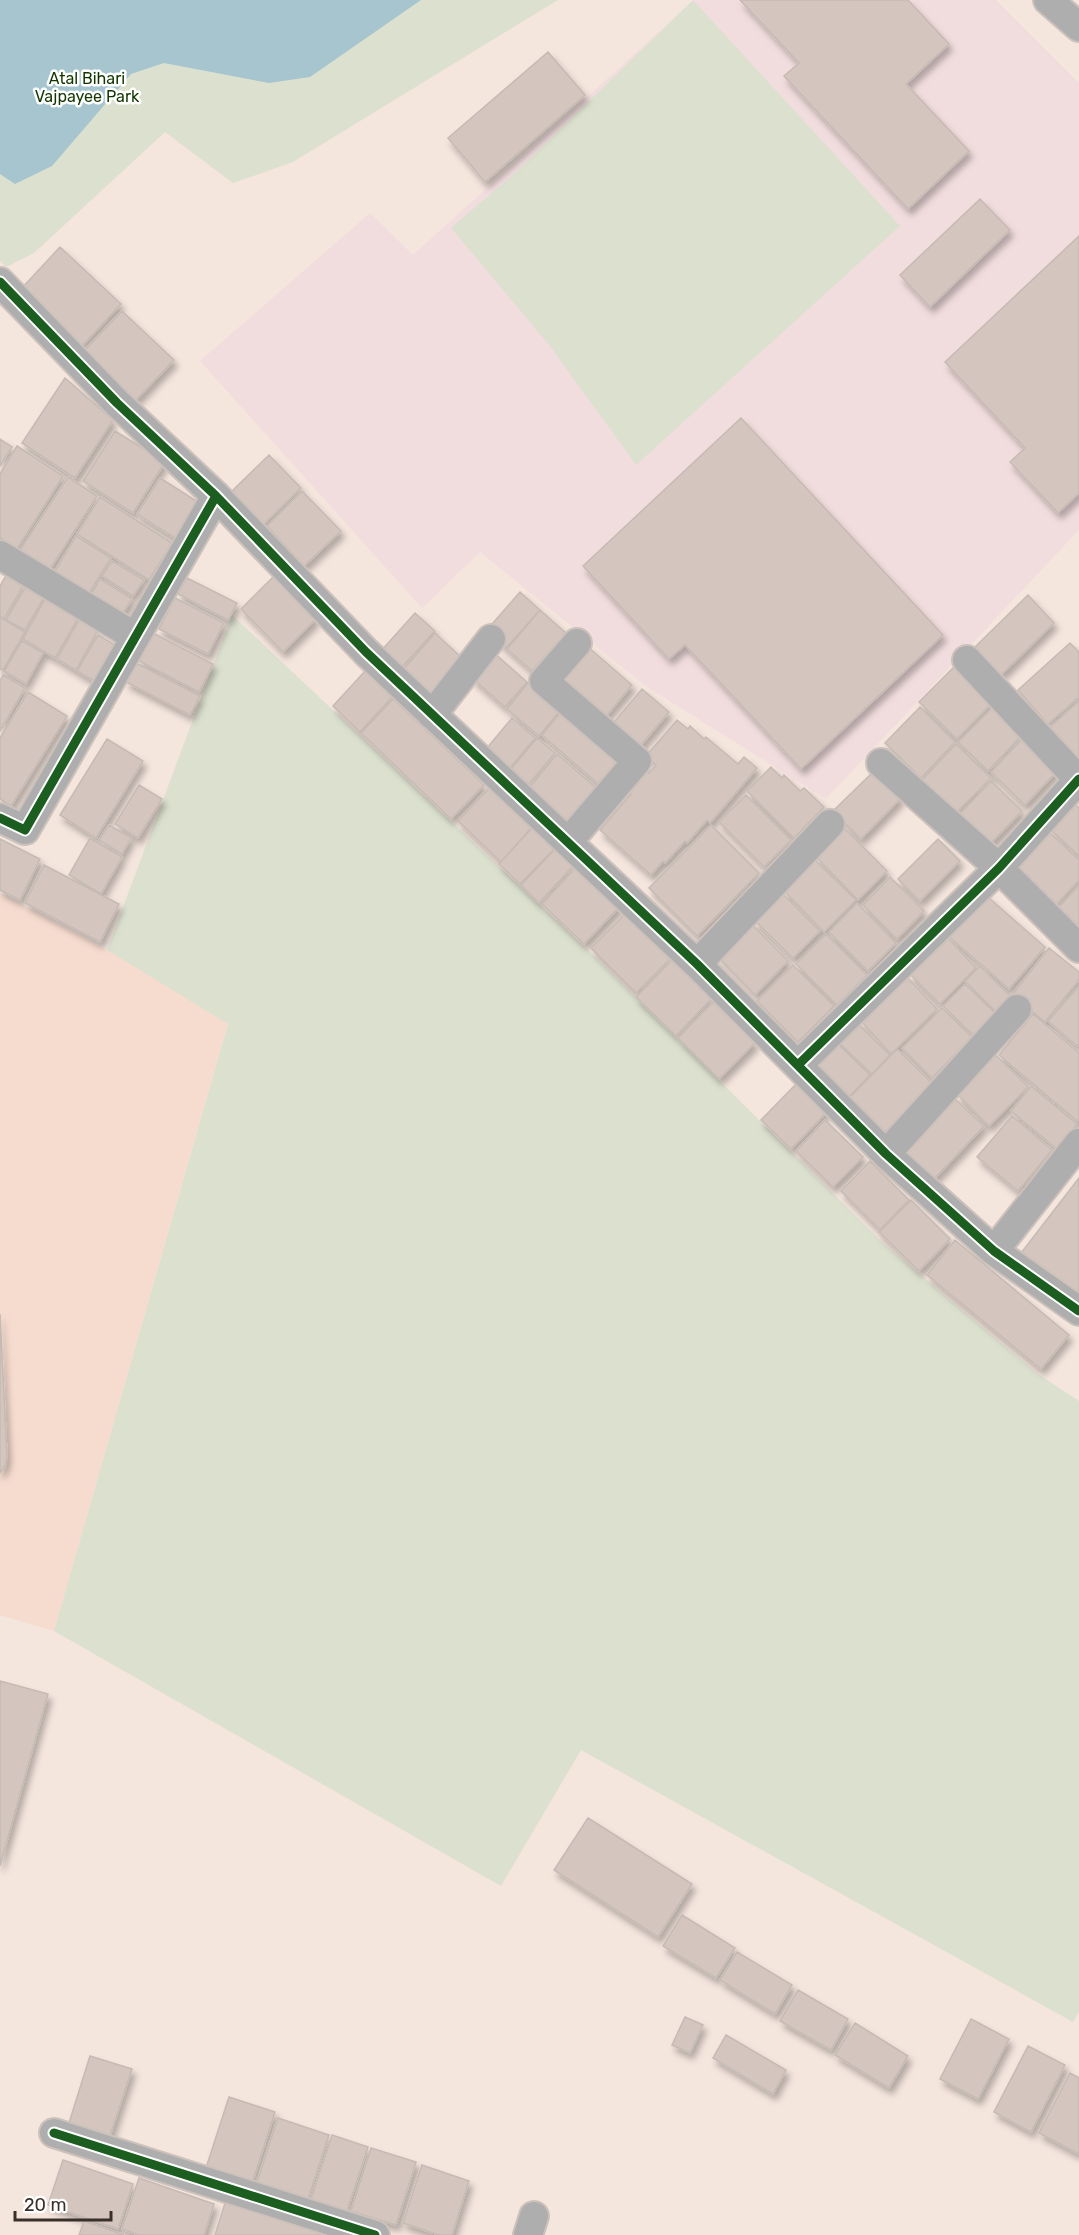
<svg xmlns="http://www.w3.org/2000/svg" width="1079" height="2235" viewBox="0 0 1079 2235" font-family="Rubik,sans-serif">
<style>
.built{fill:#f6dccf}
.education{fill:#f2ddde}
.green{fill:#dce0ce}
.water{fill:#a6c5cf}
.building{fill:#d4c6be;stroke:#c5bab4;stroke-width:1.5;filter:url(#shadow)}
.lines{fill:none;stroke-linecap:round;stroke-linejoin:round}
.minor-casing{stroke:#cdc2bb;stroke-width:32}
.minor{stroke:#aeaeaf;stroke-width:28}
.cycleway-casing{stroke:#fff;stroke-width:13}
.cycleway{stroke:#1b5e20;stroke-width:9}
.labels{text-anchor:middle;dominant-baseline:central;stroke-width:5;stroke-linejoin:round;paint-order:stroke}
.park-label{font-size:16px;fill:#133601;stroke:#fff}
</style>
<defs>
<filter id="shadow"><feDropShadow dx="3.5" dy="6" stdDeviation="3" flood-color="#0004"/></filter>
</defs>
<rect width="100%" height="100%" fill="#f4e5dd"/>
<path class="built" d="M0 893 107 950 228 1023 54 1631 0 1615Z"/>
<path class="education" d="M694 0H996L1079 83V530L826 799 644 685 480 552 422 608 200 361 370 213 413 255Z"/>
<path class="green" d="M0 0H558L293 162 233 183 165 132 34 253 6 267 0 261Z
M693 0 900 226 636 465 550 346 451 228 516 172Z
M232 615 592 954 885 1245 1038 1374 1079 1401V2012L1073 2022 581 1750 501 1886 54 1631 228 1024 107 950Z"/>
<path class="water" d="M0 0H421L310 77 269 83 164 63 131 74 52 166 15 184 0 174Z"/>
<path class="building" d="M740 0H908L949 44 906 84 969 151 908 209 784 76 799 63Z
M548 52 585 95 485 182 448 138Z
M980 199 1010 230 930 307 900 275Z
M1079 236V493L1058 513 1010 462 1025 448 945 362Z
M60 247 121 304 82 346 21 289Z
M122 311 174 360 136 400 84 351Z
M65 378 113 420 75 478 22 443Z
M741 418 943 635 801 769 685 645 669 659 583 566Z
M115 431 165 462 133 513 83 481Z
M0 439 12 447 0 466Z
M17 446 63 476 17 549 0 538V474Z
M269 455 301 488 263 525 231 492Z
M68 477 97 496 50 569 20 550Z
M160 478 201 504 178 540 137 514Z
M302 491 341 531 304 566 267 526Z
M100 497 172 543 149 580 77 534Z
M76 536 111 558 89 593 55 571Z
M112 561 144 580 133 596 102 576Z
M7 574 24 584 4 619 0 616V586Z
M274 576 316 619 283 652 241 609Z
M187 578 237 603 228 620 178 594Z
M100 579 132 599 122 614 91 595Z
M26 586 45 596 25 630 6 620Z
M520 592 540 610 506 648 487 630Z
M1028 595 1054 623 1001 675 975 647Z
M175 598 224 623 208 654 159 629Z
M45 599 78 618 55 658 23 639Z
M540 610 566 633 532 671 507 649Z
M415 613 435 631 401 668 381 651Z
M0 617 25 632 3 670 0 669Z
M79 620 98 630 76 670 57 659Z
M151 632 213 664 199 692 137 660Z
M435 633 463 659 429 697 402 671Z
M98 635 117 646 96 682 77 671Z
M22 641 43 653 26 684 4 671Z
M1070 643 1079 652V697L1048 724 1018 690Z
M587 646 632 685 602 721 557 682Z
M494 653 527 682 505 707 472 678Z
M136 663 200 696 190 715 126 682Z
M955 666 992 703 957 739 919 702Z
M367 669 394 695 360 732 333 706Z
M3 675 25 688 0 731V681Z
M532 678 564 706 539 736 507 709Z
M642 689 669 712 636 751 609 728Z
M28 692 67 716 11 806 0 799V738Z
M393 699 484 785 451 819 361 733Z
M1079 701V761L1049 728Z
M565 707 629 762 605 790 542 735Z
M920 707 955 742 921 778 885 743Z
M993 707 1021 736 988 771 958 742Z
M512 718 535 738 510 768 487 748Z
M677 720 688 729 690 726 704 739 706 737 738 764 744 757 757 768 710 823 707 820 687 843 685 841 665 863 663 861 651 875 600 830 631 794 626 790 645 768 649 773 656 765 646 756Z
M1024 737 1058 770 1025 805 991 772Z
M537 738 555 753 529 784 511 769Z
M107 739 143 761 96 838 60 815Z
M956 744 991 778 956 813 922 780Z
M557 754 602 793 574 826 529 788Z
M771 767 782 778 784 775 800 791 804 788 824 807 794 838 747 791Z
M874 771 901 798 861 839 833 811Z
M991 781 1022 811 989 845 958 816Z
M139 785 162 799 138 838 115 824Z
M489 788 531 828 501 862 458 821Z
M746 795 791 840 764 867 719 822Z
M1073 802 1079 808V856L1049 828Z
M109 825 131 838 122 854 99 840Z
M711 825 759 873 697 936 649 888Z
M533 827 555 848 520 884 499 864Z
M845 829 887 871 858 900 816 857Z
M1046 829 1079 860V880L1056 905 1012 864Z
M90 838 122 857 101 894 69 875Z
M0 839 40 859 20 900 0 890Z
M938 839 960 861 920 901 898 879Z
M556 848 574 865 539 903 521 885Z
M814 859 856 900 824 932 784 891Z
M44 865 119 904 100 942 25 903Z
M577 866 620 906 584 944 542 904Z
M890 877 924 911 897 939 863 905Z
M1079 885V926L1059 907Z
M981 891 1045 947 1009 989 945 933Z
M783 894 820 931 793 958 755 921Z
M857 903 896 943 868 971 829 932Z
M625 914 670 959 636 993 591 948Z
M750 922 788 961 755 995 717 956Z
M826 934 867 975 837 1005 796 964Z
M948 938 976 968 940 1004 910 974Z
M1049 948 1079 972V980L1045 1022 1012 995Z
M672 960 712 998 676 1036 636 997Z
M793 965 834 1006 798 1042 757 1001Z
M980 966 1012 998 997 1013 965 981Z
M906 976 937 1009 891 1054 860 1020Z
M965 984 996 1014 974 1036 943 1006Z
M1079 986V1044L1077 1046 1048 1021Z
M713 1002 755 1043 719 1079 678 1038Z
M942 1008 972 1037 932 1078 902 1048Z
M1033 1014 1079 1053V1119L1077 1121 999 1055Z
M855 1021 890 1055 872 1074 837 1041Z
M836 1042 870 1075 850 1096 816 1063Z
M897 1049 933 1084 885 1132 850 1097Z
M996 1055 1028 1087 989 1126 958 1095Z
M798 1082 827 1112 791 1149 761 1120Z
M1031 1086 1077 1124 1057 1149 1011 1111Z
M952 1096 984 1126 934 1179 903 1149Z
M1012 1116 1052 1150 1018 1191 977 1157Z
M825 1120 863 1157 833 1187 796 1151Z
M870 1161 909 1200 880 1230 841 1191Z
M1079 1178V1298L1021 1253Z
M911 1200 950 1239 919 1271 879 1232Z
M955 1240 1069 1335 1041 1369 927 1275Z
M0 1314 7 1457 5 1466 0 1473Z
M0 1681 48 1694 0 1866Z
M588 1818 692 1884 658 1937 554 1870Z
M682 1915 735 1948 716 1978 663 1946Z
M737 1952 792 1985 775 2014 720 1980Z
M798 1990 848 2019 831 2050 780 2021Z
M685 2017 703 2025 690 2053 672 2045Z
M971 2019 1009 2039 978 2099 940 2079Z
M855 2023 908 2056 889 2088 835 2055Z
M726 2035 786 2070 773 2094 713 2058Z
M1028 2046 1065 2065 1031 2132 994 2112Z
M90 2056 132 2069 110 2136 69 2123Z
M1070 2073 1079 2078V2154L1039 2133Z
M229 2097 275 2112 252 2183 206 2168Z
M278 2118 329 2135 308 2199 257 2182Z
M332 2135 368 2147 347 2211 311 2199Z
M371 2148 416 2162 396 2225 351 2211Z
M63 2160 133 2184 118 2229 48 2205Z
M422 2165 469 2181 452 2235H439L403 2223Z
M139 2178 214 2204 204 2235H139L122 2229Z
M226 2200 327 2235H215Z
M84 2221 124 2235H79Z"/>
<g class="lines">
<defs>
<path id="minor" d="M1048 0 1079 27
M0 282 117 403 216 496 366 652 697 964 886 1154 994 1251 1079 1311
M0 555 134 636
M967 660 1079 780
M432 715 491 639
M881 763 999 868 1079 948
M0 818 25 830 216 496
M568 842 637 761 544 681 577 643
M697 964 830 824
M798 1065 999 868 1079 779
M886 1154 1017 1009
M994 1251 1079 1143
M54 2133 375 2235
M528 2235 534 2216"/>
</defs>
<use href="#minor" class="minor-casing"/>
<use href="#minor" class="minor"/>
<defs>
<path id="cycleway" d="M0 282 117 403 216 496 366 652 697 964 886 1154 994 1251 1079 1311
M0 818 25 830 216 496
M798 1065 999 868 1079 779
M54 2133 375 2235"/>
</defs>
<use href="#cycleway" class="cycleway-casing"/>
<use href="#cycleway" class="cycleway"/>
</g>
<g class="labels">
<g class="park-label">
<text x="87" y="78">Atal Bihari<tspan x="87" dy="18">Vajpayee Park</tspan></text>
</g>
</g>
<path d="M15 2211v9h96v-9" fill="none" stroke="#3a302a" stroke-width="3"/>
<text x="24" y="2211" font-size="18" fill="#3a302a" stroke="#ffffff" stroke-width="4.5" paint-order="stroke">20 m</text>
</svg>
